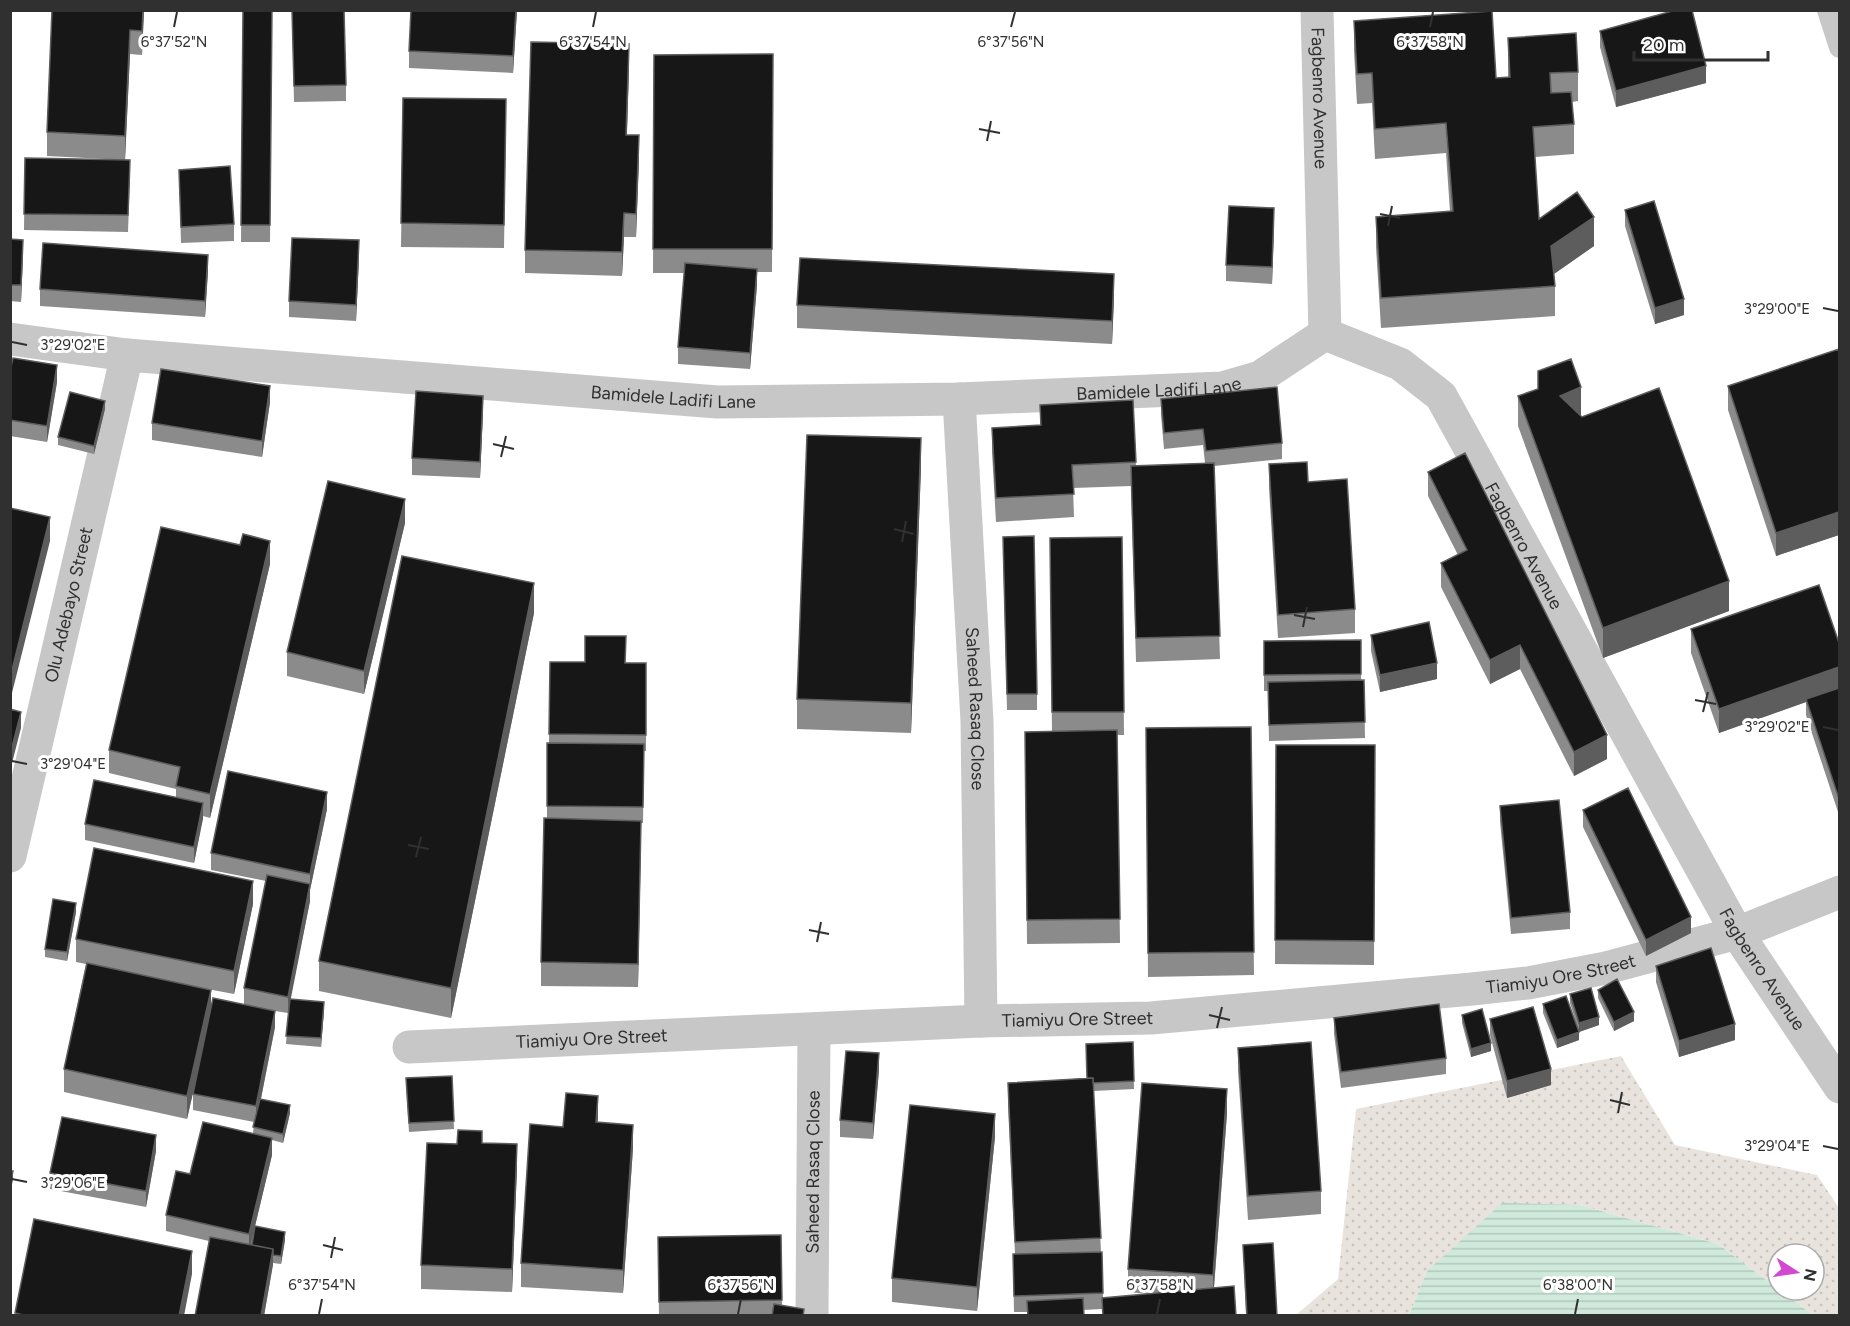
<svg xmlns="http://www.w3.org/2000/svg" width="1850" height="1326" viewBox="0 0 1850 1326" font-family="Figtree,sans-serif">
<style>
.green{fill:url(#green-dots)}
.water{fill:url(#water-rules)}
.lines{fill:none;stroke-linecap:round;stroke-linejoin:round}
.lane{stroke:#c7c7c7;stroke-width:22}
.street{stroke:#c7c7c7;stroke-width:33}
.wall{fill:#8b8b8b}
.shaded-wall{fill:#5d5d5d}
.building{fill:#171717;stroke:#5d5d5d;stroke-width:1.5}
.ticks{fill:none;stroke:#303030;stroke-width:2}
.labels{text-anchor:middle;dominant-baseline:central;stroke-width:6;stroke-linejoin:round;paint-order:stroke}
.street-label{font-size:18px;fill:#303030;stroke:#fff}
.ticks-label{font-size:15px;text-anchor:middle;fill:#303030;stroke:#fff;stroke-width:6;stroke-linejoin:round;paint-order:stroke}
</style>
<defs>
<pattern id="green-dots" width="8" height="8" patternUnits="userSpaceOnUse" patternTransform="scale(1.5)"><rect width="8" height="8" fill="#e9e3dd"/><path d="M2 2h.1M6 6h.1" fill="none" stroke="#c8c3be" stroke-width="1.8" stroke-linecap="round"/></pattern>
<pattern id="water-rules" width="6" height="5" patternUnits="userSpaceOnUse" patternTransform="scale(1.5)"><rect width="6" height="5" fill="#cfe9db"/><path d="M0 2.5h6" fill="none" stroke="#b2c8bc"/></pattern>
</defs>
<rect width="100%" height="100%" fill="#fff"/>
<path class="green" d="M1621 1056 1675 1145 1817 1175 1839 1208V1315H1813L1779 1290H1814V1254H1778V1289L1718 1244 1580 1205 1427 1271 1409 1315 1295 1316 1338 1279 1356 1109Z"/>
<path class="water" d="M1502 1203 1580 1205 1718 1244 1813 1315H1409L1427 1271Z"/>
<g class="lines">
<path class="lane" d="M1828 10 1840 47"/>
<g class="street">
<path id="s1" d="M1317 10 1325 334 1400 364 1441 396 1737 933 1840 1087"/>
<path id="s2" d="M10 339 127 355 717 402 959 399 1222 388 1260 377 1325 334"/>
<path id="s3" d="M959 399 977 721 981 1021"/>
<path id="s4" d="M10 856 127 355"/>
<path id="s5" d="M409 1047 981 1021 1151 1018 1472 989 1528 983 1606 968 1737 933 1840 892"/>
<path id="s6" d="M812 1316 814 1030"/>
</g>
</g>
<path class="wall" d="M52 10H144L142 55 130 54 125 160 47 156V132Z
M243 10H272L270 242H241Z
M292 10 346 85V101L294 102Z
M517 10 513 73 409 68V51Z
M1354 21 1496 78 1508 77V38L1578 72V101L1572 102 1574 124V154L1535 157 1539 219 1594 246 1554 274 1555 286V316L1381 328 1376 247V217L1450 212 1446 153 1375 159 1372 103 1357 104 1354 51Z
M1600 31 1706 83 1616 107 1600 47Z
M773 54 772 272H757V285L750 369 678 364V347L684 273H653L654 55Z
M629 68 627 135 639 159 636 237H624L622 276 525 273V250Z
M403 98 506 122 504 248 401 247Z
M25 158 130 176 128 232 24 230Z
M179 170 234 224V241L181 243Z
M1625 210 1684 315 1655 324 1625 226Z
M1274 225 1272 284 1226 281V265Z
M10 239 23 256 21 302 10 301Z
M359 257 356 321 289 317V301Z
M208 271 205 317 40 306V289Z
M1114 298 1112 344 797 328V305Z
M1839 349V535L1776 556 1728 410V386Z
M10 371 57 382 47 442 10 436Z
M1518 396 1581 416 1729 611 1603 658 1518 426Z
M1161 399 1282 443V459L1214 466 1220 659 1136 662 1131 486 1073 488 1074 517 996 522 992 452V428L1040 425V405L1133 400 1136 466 1205 463 1203 445 1164 449 1161 415Z
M270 402 262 457 152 440V423Z
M105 409 94 454 58 445V437Z
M483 412 480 478 412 475V458Z
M1269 464 1308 482 1355 609V633L1278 638 1269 488Z
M921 468 911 733 797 729V699Z
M1428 472 1607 759 1574 776 1520 669 1490 684 1441 587V563L1458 555 1428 496Z
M405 523 364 694 287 676V652Z
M1122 537 1124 735H1117L1120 943 1027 944 1025 732H1052L1050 538Z
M1003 554 1037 694V710H1007Z
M270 564 210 818 203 816 194 863 85 840V824L176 797V789L109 773V750Z
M534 613 451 1018 319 991V961Z
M1691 629 1839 643V815L1806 715V702L1719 733 1691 653Z
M1371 635 1437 679 1380 692 1371 651Z
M1361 640V680H1364L1365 738 1269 741 1268 691H1264V641Z
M550 662 646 663V751H644L643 823H641L638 987 541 986V962L547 818V743H549Z
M1251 727 1254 975 1148 977 1146 728Z
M1276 745H1375L1374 965 1275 964Z
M1500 806 1570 912V929L1511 934 1500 822Z
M327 809 310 890V901L290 999 324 1010 321 1047 286 1044 289 1006 288 1013 275 1011V1027L261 1099 290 1113 283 1143 272 1140V1155L255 1226 285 1240 281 1264 273 1263 264 1316H195L209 1241 166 1231V1215L190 1174 253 1134 254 1122 193 1110V1094L194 1088 187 1119 64 1092V1069L86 964 76 962V939L253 904 234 994 191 986 211 1008 244 1005V988L266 881 211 870V853Z
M1583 810 1691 933 1646 956 1583 827Z
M76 912 67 961 45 957V949Z
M1656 966 1735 1040 1679 1057 1656 982Z
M1598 990 1634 1021 1614 1031 1598 998Z
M1570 994 1599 1025 1579 1032 1570 1003Z
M1543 1004 1579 1040 1557 1048 1543 1013Z
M1462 1015 1491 1051 1471 1057 1462 1023Z
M1334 1018 1446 1058V1074L1341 1088 1334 1034Z
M1490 1019 1551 1085 1507 1098 1490 1035Z
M1133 1042 1134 1089 1093 1091 1101 1252H1102L1103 1298 1149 1294 1128 1292V1269L1227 1113 1214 1288 1236 1316H1102V1309L1083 1310 1084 1316H1027V1312H1014L1013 1254H1015L1008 1106V1083L1087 1078Z
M1238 1048 1321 1191V1214L1248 1220 1238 1071Z
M879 1070 873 1139 840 1137V1120Z
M452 1076 454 1129 409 1132 406 1086Z
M598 1123 633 1148 623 1293 521 1287V1263L563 1127Z
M995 1137 977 1311 892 1302V1278Z
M482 1143 517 1168 512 1292 421 1289V1265L457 1144Z
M156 1151 146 1207 50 1189V1173Z
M781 1235 782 1305 804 1316H659L658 1237Z
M1243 1245 1277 1316H1246Z"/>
<path class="shaded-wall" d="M143 10H144L142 55V31Z
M516 10 517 11 513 73V56Z
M130 30V54L125 160V136Z
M629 44V68L626 158V135Z
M1706 66V83L1616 107V91Z
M639 135V159L636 237V214Z
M1274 208V225L1272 284V267Z
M624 213V237L622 276V252Z
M1594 217V246L1551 276V246Z
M23 240V256L21 302V285Z
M359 240V257L356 321V305Z
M208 255V271L205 317V301Z
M757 269V285L750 369V353Z
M1114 274V298L1112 344V321Z
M1684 299V315L1655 324V308Z
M57 365V382L47 442V426Z
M270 386V402L262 457V441Z
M1581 387V416L1560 396Z
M483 396V412L480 478V462Z
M105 401V409L94 454V446Z
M921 438V468L911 733V703Z
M405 499V523L364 694V671Z
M1839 512V535L1776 556V533Z
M50 517V541L10 701V678Z
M270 541V564L210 818V794Z
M1729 581V611L1603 658V628Z
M534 583V613L451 1018V988Z
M1520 645V669L1490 684V660Z
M1437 663V679L1380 692V675Z
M1839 667V690L1806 699V702L1719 733V709Z
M21 712V728L10 771V755Z
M1607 735V759L1574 776V752Z
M327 792V809L310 890V901L288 1013V997L310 885V874Z
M203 803V819L194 863V847Z
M641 821V844L638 987V964Z
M253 881V904L234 994V971Z
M76 903V912L67 961V952Z
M1691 917V933L1646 956V940Z
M211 990V1014L187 1119V1096Z
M324 1002V1010L321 1047V1038Z
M275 1011V1027L256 1123V1106Z
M1634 1012V1021L1614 1031V1022Z
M1599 1017V1025L1579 1032V1023Z
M1735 1024V1040L1679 1057V1041Z
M1579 1032V1040L1557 1048V1040Z
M1491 1043V1051L1471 1057V1049Z
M879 1053V1070L873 1139V1123Z
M1551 1069V1085L1507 1098V1081Z
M1227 1089V1113L1213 1299V1275Z
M598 1096V1119L596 1146V1122Z
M290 1105V1113L283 1143V1134Z
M995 1114V1137L977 1311V1287Z
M633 1125V1148L623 1293V1270Z
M156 1135V1151L146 1207V1191Z
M272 1138V1155L249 1251V1234Z
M517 1144V1168L512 1292V1269Z
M13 1171V1180L10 1193V1184Z
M285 1232V1240L281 1264V1256Z
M273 1249V1265L264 1316H261Z
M192 1251V1274L184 1316H179Z"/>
<path class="building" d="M52 10H143L142 31 130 30 125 136 47 132Z
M243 10H272L270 225H241Z
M292 10H344L346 85 294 86Z
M411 10H516L513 56 409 51Z
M1676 10H1692L1706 66 1616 91 1600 31Z
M1492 11 1496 78 1510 77 1508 38 1576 33 1578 72 1550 73 1551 93 1571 92 1574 124 1533 127 1539 219 1577 192 1594 217 1551 246 1555 286 1381 298 1376 217 1453 211 1446 123 1375 129 1372 73 1357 74 1354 21Z
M531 42 629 44 626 135H639L636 214 624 213 622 252 525 250Z
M773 54 772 249H653L654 55Z
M403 98 506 99 504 225 401 223Z
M25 158 130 160 128 215 24 214Z
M230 166 234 224 181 227 179 170Z
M1654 201 1684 299 1655 308 1625 210Z
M1229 206 1274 208 1272 267 1226 265Z
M292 238 359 240 356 305 289 301Z
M10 239 23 240 21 285H10Z
M43 243 208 255 205 301 40 289Z
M800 258 1114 274 1112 321 797 305Z
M685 263 757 269 750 353 678 347Z
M1839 349V512L1776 533 1728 386Z
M13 358 57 365 47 426 10 420V371Z
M1571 359 1581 387 1560 396 1582 417 1659 388 1729 581 1603 628 1518 396 1538 389V371Z
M161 369 270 386 262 441 152 423Z
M1277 387 1282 443 1206 451 1203 429 1164 433 1161 399Z
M416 391 483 396 480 462 412 458Z
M70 392 105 401 94 446 58 437Z
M1133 400 1136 462 1072 465 1074 494 996 498 992 428 1041 425 1040 405Z
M807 435 921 438 911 703 797 699Z
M1465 453 1607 735 1574 752 1520 645 1490 660 1441 563 1467 550 1428 472Z
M1307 462 1308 482 1347 479 1355 609 1278 615 1269 464Z
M1214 463 1220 636 1136 638 1131 466Z
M328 481 405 499 364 671 287 652Z
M10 508 50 517 10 678Z
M161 527 240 545 243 534 270 541 210 794 176 786 180 767 109 750Z
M1034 536 1037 694H1007L1003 537Z
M1122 537 1124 712H1052L1050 538Z
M402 556 534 583 451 988 319 961Z
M1819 585 1839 643V667L1719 709 1691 629Z
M1429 622 1437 663 1380 675 1371 635Z
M585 636H626L625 663H646V735L549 734 550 662H585Z
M1361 640V674L1264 675V641Z
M1364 680 1365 722 1269 725 1268 682Z
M1839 688V799L1806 699Z
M10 709 21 712 10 755Z
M1251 727 1254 952 1148 953 1146 728Z
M1117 730 1120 919 1027 920 1025 732Z
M547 743 644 744 643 807 547 806Z
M1276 745H1375L1374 941 1275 940Z
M228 771 327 792 310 874 211 853Z
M94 780 203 803 194 847 85 824Z
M1628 788 1691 917 1646 940 1583 810Z
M1559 800 1570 912 1511 918 1500 806Z
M544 818 641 821 638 964 541 962Z
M94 848 253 881 234 971 76 939Z
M267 875 310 884 288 997 244 988Z
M53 899 76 903 67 952 45 949Z
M1711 948 1735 1024 1679 1041 1656 966Z
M87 963 211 990 187 1096 64 1069Z
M1617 979 1634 1012 1614 1022 1598 990Z
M1591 988 1599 1017 1579 1023 1570 994Z
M1566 996 1579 1032 1557 1040 1543 1004Z
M213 998 275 1011 256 1106 193 1094Z
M290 999 324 1002 321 1038 286 1036Z
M1439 1004 1446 1058 1341 1072 1334 1018Z
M1533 1007 1551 1069 1507 1081 1490 1019Z
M1482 1009 1491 1043 1471 1049 1462 1015Z
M1133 1042 1134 1081 1093 1083V1078H1087L1086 1044Z
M1311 1042 1321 1191 1248 1196 1238 1048Z
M846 1051 879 1053 873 1123 840 1120Z
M452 1076 454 1121 409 1123 406 1078Z
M1093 1078 1101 1238 1015 1242 1008 1083Z
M1142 1083 1227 1089 1213 1275 1128 1269Z
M566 1093 598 1096 596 1122 633 1125 623 1270 521 1263 530 1124 563 1127Z
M260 1099 290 1105 283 1134 253 1127Z
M910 1105 995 1114 977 1287 892 1278Z
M62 1117 156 1135 146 1191 50 1173Z
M203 1122 272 1138 249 1234 166 1215 176 1171 190 1174Z
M458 1130 482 1131V1143L517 1144 512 1269 421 1265 427 1143 457 1144Z
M10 1171H13L10 1184Z
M34 1219 192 1251 179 1316H27L15 1313Z
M255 1226 285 1232 281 1256 273 1255V1249L252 1245Z
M781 1235 782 1300 659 1302 658 1237Z
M210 1237 273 1249 261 1316H195Z
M1273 1243 1277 1316H1247L1243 1245Z
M1102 1252 1103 1293 1014 1296 1013 1254Z
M1234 1286 1236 1316H1103L1102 1298Z
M1083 1298 1084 1316H1028L1027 1301Z
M774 1304 804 1309 803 1316H772Z"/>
<path class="ticks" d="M174 27 177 12M593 27 596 12M1011 27 1015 12M1430 27 1433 12M979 129 1000 133M987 141 991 121M1380 214 1400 218M1388 226 1392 206M1823 308 1838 311M12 342 27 345M493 444 514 449M501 457 506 436M894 529 914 534M902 542 906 521M1294 615 1315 619M1303 627 1307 607M1695 700 1716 704M1703 712 1708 692M1823 727 1838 730M12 761 27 764M408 845 429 849M416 857 421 837M809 930 829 934M817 942 821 922M1209 1015 1230 1020M1217 1028 1222 1007M1610 1100 1630 1105M1618 1113 1622 1092M1823 1146 1838 1149M12 1179 27 1182M323 1245 343 1250M331 1258 335 1237M319 1314 322 1299M738 1314 741 1299M1157 1314 1160 1299M1575 1314 1578 1299"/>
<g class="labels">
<g class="street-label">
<text stroke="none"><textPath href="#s1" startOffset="88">Fagbenro Avenue</textPath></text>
<text stroke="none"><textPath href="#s2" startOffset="1152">Bamidele Ladifi Lane</textPath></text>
<text stroke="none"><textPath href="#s2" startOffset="666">Bamidele Ladifi Lane</textPath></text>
<text stroke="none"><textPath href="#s1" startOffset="628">Fagbenro Avenue</textPath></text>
<text stroke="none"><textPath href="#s4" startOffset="258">Olu Adebayo Street</textPath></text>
<text stroke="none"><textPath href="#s3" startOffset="310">Saheed Rasaq Close</textPath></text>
<text stroke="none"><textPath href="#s1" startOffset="1114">Fagbenro Avenue</textPath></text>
<text stroke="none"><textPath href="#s5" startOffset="1155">Tiamiyu Ore Street</textPath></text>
<text stroke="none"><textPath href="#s5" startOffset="669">Tiamiyu Ore Street</textPath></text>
<text stroke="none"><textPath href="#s5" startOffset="183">Tiamiyu Ore Street</textPath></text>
<text stroke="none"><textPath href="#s6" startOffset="144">Saheed Rasaq Close</textPath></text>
</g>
</g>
<g class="ticks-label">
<text x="174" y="47">6°37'52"N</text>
<text x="593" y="47">6°37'54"N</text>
<text x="1011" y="47">6°37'56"N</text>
<text x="1430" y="47">6°37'58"N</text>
<text x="1777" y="314">3°29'00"E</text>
<text x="73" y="350">3°29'02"E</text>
<text x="1777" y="732">3°29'02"E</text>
<text x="73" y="769">3°29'04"E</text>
<text x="1777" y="1151">3°29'04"E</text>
<text x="73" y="1188">3°29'06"E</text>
<text x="322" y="1290">6°37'54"N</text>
<text x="741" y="1290">6°37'56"N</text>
<text x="1160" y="1290">6°37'58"N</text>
<text x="1578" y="1290">6°38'00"N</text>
</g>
<rect width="1850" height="1326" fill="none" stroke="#303030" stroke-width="24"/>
<g transform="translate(1796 1272) rotate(102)"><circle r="28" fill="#ffffff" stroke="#acacac" stroke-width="1.5"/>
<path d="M0-4.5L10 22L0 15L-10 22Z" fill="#d248d1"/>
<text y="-9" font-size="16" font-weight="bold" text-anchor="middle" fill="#303030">N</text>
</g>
<path d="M1634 51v9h134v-9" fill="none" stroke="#303030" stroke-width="3"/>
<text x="1643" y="51" font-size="18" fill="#303030" stroke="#ffffff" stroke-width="4.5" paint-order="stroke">20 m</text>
</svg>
